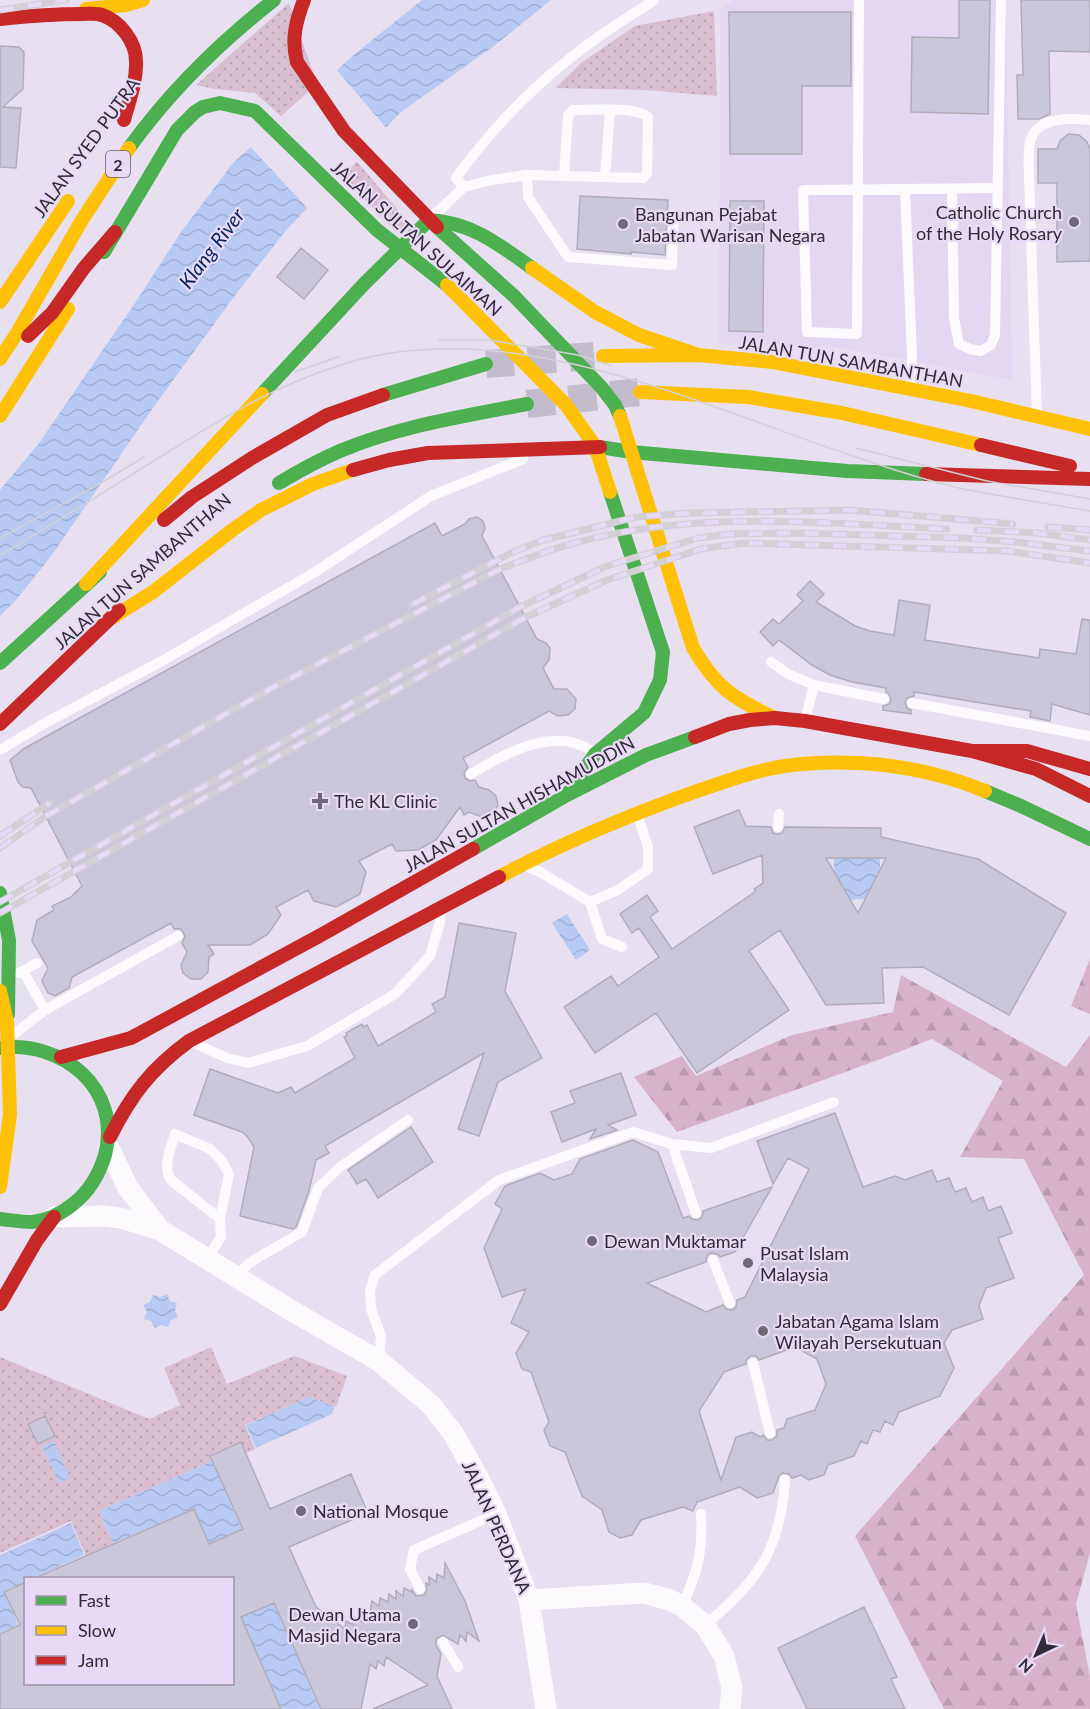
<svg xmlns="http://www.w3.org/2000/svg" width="1090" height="1709" viewBox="0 0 1090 1709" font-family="Lato,sans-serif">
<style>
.built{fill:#e4d7f2}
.grass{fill:url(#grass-dots)}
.forest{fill:url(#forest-firs)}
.water{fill:url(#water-waves)}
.pier{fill:#e8e0f1}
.building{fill:#cbc7da;stroke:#b0acb9;stroke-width:1.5;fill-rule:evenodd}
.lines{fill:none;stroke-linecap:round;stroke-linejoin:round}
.secondary-tunnel{stroke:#c3bccc;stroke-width:28;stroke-dasharray:28 14;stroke-linecap:butt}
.lane{stroke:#fcfafd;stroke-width:10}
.street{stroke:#fcfafd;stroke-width:21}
.fast{stroke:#4caf50;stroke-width:14}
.slow{stroke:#ffc107;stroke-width:14}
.jam{stroke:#c62828;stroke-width:14}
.tram{stroke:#d2d0d4;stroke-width:1.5}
.rail-casing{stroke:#d2d0d4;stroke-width:7}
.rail{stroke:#e8daf7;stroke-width:4.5;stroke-dasharray:14;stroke-linecap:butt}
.poi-dot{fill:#706a77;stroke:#e8daf7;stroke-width:2}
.labels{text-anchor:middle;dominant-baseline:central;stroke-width:4.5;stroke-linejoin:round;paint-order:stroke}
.shield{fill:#e8daf7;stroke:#676070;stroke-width:1.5}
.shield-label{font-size:16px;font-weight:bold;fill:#302b36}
.street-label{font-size:18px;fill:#302b36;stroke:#e8daf7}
.poi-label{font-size:18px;fill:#302b36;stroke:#e8daf7;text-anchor:start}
.water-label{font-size:20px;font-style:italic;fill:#062460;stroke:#e8daf7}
</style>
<defs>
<pattern id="grass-dots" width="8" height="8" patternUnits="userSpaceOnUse" patternTransform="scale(1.5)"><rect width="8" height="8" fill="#d8becf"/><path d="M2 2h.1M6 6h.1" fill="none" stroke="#baa3b2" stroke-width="1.8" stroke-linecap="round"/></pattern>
<pattern id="forest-firs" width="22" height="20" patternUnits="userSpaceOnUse" patternTransform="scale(1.5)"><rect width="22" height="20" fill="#d7b2c8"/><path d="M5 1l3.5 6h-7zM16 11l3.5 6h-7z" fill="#b999ac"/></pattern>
<pattern id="water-waves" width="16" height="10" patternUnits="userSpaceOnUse" patternTransform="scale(1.5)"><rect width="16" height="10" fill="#b8caf4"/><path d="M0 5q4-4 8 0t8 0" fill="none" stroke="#9eaed2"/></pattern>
</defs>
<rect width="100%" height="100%" fill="#e8e0f1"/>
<path class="built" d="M734 0H1006L1012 380 842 348 719 344 720 9Z"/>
<path class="grass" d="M289 3 335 136 406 219 409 224 397 233 298 131 255 93 215 89 196 85Z
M714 11 717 96 644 90 556 88 581 63 635 26Z
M211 1347 227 1384 294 1356 347 1376 336 1407 309 1397 245 1425 255 1449 246 1453 240 1442 210 1455 212 1461 99 1511 113 1544 86 1556 71 1521 0 1553V1357L149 1419 180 1405 164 1368Z"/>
<path class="forest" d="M1090 959V1014L1071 1006Z
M901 975 1066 1067 1090 1035V1553L1076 1604 1090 1677V1709H944L855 1536 1084 1275 1024 1159 960 1157 1003 1081 932 1039C848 1073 762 1101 677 1132L634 1077 682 1056 696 1076 792 1035 893 1012Z"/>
<path class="water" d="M422 0H551L494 46 401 112 288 228 233 298 155 405 52 555 16 600 0 616V490L39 443 135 303 181 232 233 163 356 53Z
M834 858H880V868L865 899 850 900 834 872Z
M567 914 590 950 576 960 552 923Z
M167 1294 170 1301 177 1303 175 1311 178 1317 171 1320 168 1327 161 1325 155 1328 151 1321 144 1319 147 1312 143 1305 150 1302 153 1295 160 1297Z
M309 1397 335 1407 332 1414 256 1448 246 1425Z
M54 1441 70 1478 59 1483 42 1446Z
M212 1461 242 1529 209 1543 193 1509 113 1543 99 1511Z
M71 1523 84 1555 33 1578H26L25 1582 4 1591 18 1625 0 1633V1555Z
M274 1603 320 1709H281L241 1617Z"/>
<path class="pier" d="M335 68 388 130 309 210 249 145Z"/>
<path class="building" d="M959 0H990L988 114 911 112 912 37 959 38Z
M1021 0H1090V52L1049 51 1050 114 1039 119H1018L1017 75H1023Z
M729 12H851V86H802V154H730Z
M0 46 19 47 24 52 23 89 3 107 21 108 16 168 0 167Z
M1068 134 1079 135 1087 142 1090 149V261L1057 262V183H1038V149H1057L1060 141Z
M580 196 668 200 665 255 631 252V254L577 249Z
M730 201H764L763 332 729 331Z
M301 248 328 270 304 299 277 277Z
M477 517 483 521 485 528 482 536 537 639 546 643 550 648 549 660 543 668 554 689H567L576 699 575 709 568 715 558 716 549 711 463 758 468 767 464 773 465 778 470 781 475 780 479 787 489 790 496 796 498 805 493 814 484 818 469 812 464 815 460 807 436 840 418 850 396 851 392 844 359 861 366 872 360 894 336 907 314 901 308 890 276 907 281 915 268 934 250 945H208L214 954 209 957 208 972 201 979H191L183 973 181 965 187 952 182 943 185 936 181 929H174L171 923 72 977 69 988 55 996 48 993 42 981 48 968 32 941 37 920 54 910 52 906 71 897 82 886 31 788 23 787 18 782 10 760 25 748 435 523 442 536 465 524 469 519Z
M810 581 824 594 816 602 855 626 870 631 894 635 899 600 930 605 925 640 1039 658 1040 649 1076 654 1082 619 1090 620V715L1052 704 1050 721 1030 717 1031 711 914 692V696L907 698 905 702 907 708 911 710V714L883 710V706L889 704 891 700 889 694 886 692V688L852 682 830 675 812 665 779 640 773 646 760 632 773 619 779 624 803 601 797 595Z
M739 810 746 826 771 827 773 833 777 834 782 833 785 827 881 828V837L978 859 1066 913 1009 1015 923 967 882 968 884 1003 826 1005 780 930 749 951 789 1010 697 1073 656 1013 595 1053 564 1007 611 976 618 986 659 957 639 928 632 933 620 914 647 895 658 911 650 917 672 949 756 891 754 889 763 883 762 855 713 874 694 827ZM826 858H886L858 913Z
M459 923 516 933 505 991 542 1058 498 1082 479 1136 458 1129 484 1053 325 1146 329 1153 316 1160 309 1191 296 1227 293 1229 240 1216 254 1147 247 1136 242 1132 194 1115 210 1069 278 1093 291 1087 295 1093 355 1058 344 1037 347 1036 346 1033 362 1024 363 1027 367 1025 378 1046 436 1012 432 1004 445 997Z
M621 1073 636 1115 608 1125 617 1130 590 1139 596 1129 562 1142 551 1112 575 1103 570 1091Z
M835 1113 863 1187 895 1176 905 1180 932 1170 937 1182 949 1178 955 1192 966 1188 972 1202 983 1197 988 1211 1001 1206 1012 1233 998 1238 1014 1278 986 1288 979 1306 983 1319 952 1330 944 1343 954 1368 940 1396 899 1412 893 1425 885 1421 880 1432 873 1430 867 1444 861 1441 854 1456 828 1465 824 1475 809 1480 801 1475 792 1478 789 1474 782 1473 779 1476 773 1493 757 1498 740 1487 697 1502 693 1511 683 1507 641 1520 632 1535 620 1538 609 1532 602 1510 582 1496 565 1452 550 1446 544 1430 549 1422 531 1372 522 1369 516 1353 529 1332 511 1323 526 1289 502 1297 484 1248 502 1209 495 1204 505 1186 540 1173 554 1180 572 1174 580 1159 633 1140 658 1152 683 1218 689 1216 692 1219 698 1220 702 1217 703 1211 772 1187 735 1252 720 1257 717 1254 711 1253 707 1256 706 1262 647 1283 706 1312 723 1305 726 1309 732 1310 736 1307 737 1300 745 1297 809 1169 788 1158 773 1184 757 1141ZM795 1347 817 1359 826 1384 815 1410 787 1419 784 1428 777 1430V1436L772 1440H767L763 1435 760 1437 752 1432 736 1437 721 1480 699 1411 724 1372 746 1364V1360L751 1356H756L759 1360Z
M411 1127 433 1162 378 1198 366 1179 357 1184 348 1170Z
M45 1416 55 1436 38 1444 28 1424Z
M241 1442 270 1509 351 1474 368 1513 289 1547 316 1607 345 1629 346 1621 353 1625 354 1617 361 1622 362 1614 369 1618 372 1601 379 1606 380 1598 388 1602 389 1594 396 1599V1591L403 1596 404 1588 412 1592V1590L416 1596 424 1595 427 1590 426 1583 429 1585V1577L436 1582 437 1574 444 1578 445 1563 465 1601 479 1641 467 1632 466 1641 460 1635 458 1644 443 1635 436 1639V1645L441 1654 437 1676 452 1709H373L428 1685 386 1657 384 1666 378 1661 376 1669 370 1664 361 1709H321L274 1603 241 1617 281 1709H0V1634L20 1625 4 1592 26 1582V1683H232V1578H35L194 1509 209 1544 243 1529 210 1456Z
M864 1607 897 1677 891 1679 905 1709H807L778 1648Z"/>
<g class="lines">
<path class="secondary-tunnel" d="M486 364 594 356
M527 404 640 392"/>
<path class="lane" d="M859 0 857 334 807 332 803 190 998 188
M527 175 528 197 568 257 672 265 673 224
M605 177 610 110
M464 187 456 178C490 131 532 87 578 52 602 33 629 17 654 0
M905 189 912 357 911 387
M952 189 954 318 959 344 970 349 981 351 991 345 995 335 1001 0
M434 215 464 187 491 180 527 175 643 178 647 173 648 117C635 106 591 110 573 110L568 115 564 176
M1037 416 1029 177C1029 166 1027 150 1031 139 1038 116 1072 118 1090 120
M771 662 788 674 814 685
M912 703 1090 736
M805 721 814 685 884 699
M0 750 47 722 162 661 315 572 431 496 523 459
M471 774C505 754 555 724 593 752
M778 827 779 814
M530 868 540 872 590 902 618 890 648 869V847L637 813
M590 902 602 939 622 947
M23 971 45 1010
M19 973 37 963
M14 1034 45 1010 178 936
M194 1043 227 1058 248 1063 307 1046 395 994 430 956 440 922 441 910
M672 1144 696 1213
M207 1259 221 1237 220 1219 229 1174 222 1161 210 1149 175 1134C171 1149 162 1166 171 1180L220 1219
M713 1260 730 1303
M236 1277 249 1263 302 1232 318 1188 340 1167 408 1120
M379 1361 381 1336 371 1309 370 1291 375 1275 499 1180 633 1132 672 1144 711 1148 834 1102
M753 1363 770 1433
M420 1589 410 1569 414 1550 496 1514
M682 1606C698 1573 703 1550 701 1514
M705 1625C757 1583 781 1549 785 1480
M443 1642 458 1667"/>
<path class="street" d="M109 1148 128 1188 160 1230
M54 1217 105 1216 121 1218 160 1230 297 1314 379 1361 430 1404 453 1433 481 1483 496 1514 529 1600 546 1709
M529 1600 644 1593 670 1600 682 1606 705 1625 724 1656 732 1688 730 1709"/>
<path class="fast" d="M129 148C171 90 219 43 274 0
M437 227 514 296 602 388 615 405 620 416
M104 252 177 130 195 112 203 107 220 103 255 111 377 230 447 285
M262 394 364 284 429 220C473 223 498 244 532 268
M383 395 486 364
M600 447 631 452 847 471 926 474
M279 483C299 471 319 460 340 451 400 426 464 416 527 404
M0 663 100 572
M985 791 1021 806 1090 839
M567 795 595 754 644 713 660 680 663 652 610 492
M473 849 567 795 646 755 695 737
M0 893 9 940 8 1014
M0 1048C63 1040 122 1089 105 1155 99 1175 90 1191 73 1204 62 1213 47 1221 32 1222 22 1222 10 1220 0 1219"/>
<path class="slow" d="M86 9 126 5 143 0
M532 268 595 312 639 335 698 355
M447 285 566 405 595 446 610 492
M0 302 68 201
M603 356 698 355 772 362 971 401 1090 429
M0 359 17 333 82 220 129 148
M640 392 748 397 842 413 981 445
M0 416 68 309
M620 416 693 648C716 687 732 698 773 717
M86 584 262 394
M105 622 153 592 231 531 261 510 313 484 353 470
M499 877C558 845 620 819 683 796 721 783 761 767 802 764 865 759 927 767 985 791
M0 991 7 1022 10 1115 0 1187"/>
<path class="jam" d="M304 0C296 21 291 39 297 62L344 131 437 227
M0 19C28 16 55 14 83 14 90 14 96 13 102 15 120 21 136 42 136 61 137 81 129 101 124 120
M28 336 52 313 84 268 115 232
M981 445 1070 466
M353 470 389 460 428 453 600 447
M926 474 1090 479
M164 520 192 497 252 458 327 415 383 395
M0 724 119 610
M695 737 729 724 750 720 775 718 805 721 972 751 1036 769 1090 796
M972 751H1027L1090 769
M61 1057 131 1038 321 935 473 849
M110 1137C131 1095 151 1069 189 1041L499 877
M0 1304 37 1240 54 1217"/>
<path class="tram" d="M438 340H489L578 355 612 366
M295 372 340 356
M856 448 987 481 1090 499
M0 538 101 483 144 457
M0 555C56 523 110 488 165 454 226 416 277 384 347 363 513 313 701 406 856 457 891 469 928 481 963 489 1005 497 1048 504 1090 511"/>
<defs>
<path id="rail" d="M0 10 66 0
M1048 527 1090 530
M977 530 1037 533 1090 540
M413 604 509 554 540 541 636 517 691 513 850 510 1013 524
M0 836 50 803
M0 848 46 816 268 690 500 569C526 559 551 549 578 542 697 510 825 523 947 529
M0 902 520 607 607 566 698 538 729 534 799 533 963 538 1015 542 1090 551
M0 913 526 617 607 580 701 549 744 543 1008 551 1090 563"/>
</defs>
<use href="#rail" class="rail-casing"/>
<use href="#rail" class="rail"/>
</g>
<g class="poi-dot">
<circle cx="1074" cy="222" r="6"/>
<circle cx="623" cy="224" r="6"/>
<path d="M317 792h6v6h6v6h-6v6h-6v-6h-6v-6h6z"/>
<circle cx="592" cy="1241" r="6"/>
<circle cx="748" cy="1263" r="6"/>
<circle cx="763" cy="1331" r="6"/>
<circle cx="301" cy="1511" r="6"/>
<circle cx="413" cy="1624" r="6"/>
</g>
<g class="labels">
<rect class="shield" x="106" y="151" width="24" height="26" rx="4.5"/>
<g class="shield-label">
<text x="118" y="164">2</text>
</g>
<g class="street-label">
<text transform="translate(86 147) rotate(-54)">JALAN SYED PUTRA</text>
<text transform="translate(417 238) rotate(42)">JALAN SULTAN SULAIMAN</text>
<text transform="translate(851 361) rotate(10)">JALAN TUN SAMBANTHAN</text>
<text transform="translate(142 571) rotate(-41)">JALAN TUN SAMBANTHAN</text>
<text transform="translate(519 804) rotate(-29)">JALAN SULTAN HISHAMUDDIN</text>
<text transform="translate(497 1527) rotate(66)">JALAN PERDANA</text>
</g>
<g class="poi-label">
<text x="1062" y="212" text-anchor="end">Catholic Church<tspan x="1062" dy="21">of the Holy Rosary</tspan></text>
<text x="635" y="214">Bangunan Pejabat<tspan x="635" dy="21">Jabatan Warisan Negara</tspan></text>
<text x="334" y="801">The KL Clinic</text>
<text x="604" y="1241">Dewan Muktamar</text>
<text x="760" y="1253">Pusat Islam<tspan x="760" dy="21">Malaysia</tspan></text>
<text x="775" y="1321">Jabatan Agama Islam<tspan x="775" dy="21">Wilayah Persekutuan</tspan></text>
<text x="313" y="1511">National Mosque</text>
<text x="401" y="1614" text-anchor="end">Dewan Utama<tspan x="401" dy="21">Masjid Negara</tspan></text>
</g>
<g class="water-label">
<text transform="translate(211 248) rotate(-53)">Klang River</text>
</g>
</g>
<rect x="24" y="1577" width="210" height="108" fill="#e8daf7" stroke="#9e94aa" stroke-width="1.5"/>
<rect x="36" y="1596" width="30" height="9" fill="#4caf50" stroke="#9e94aa" stroke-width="1.5"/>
<text x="78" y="1607" font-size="18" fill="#302b36">Fast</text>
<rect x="36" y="1626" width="30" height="9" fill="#ffc107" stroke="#9e94aa" stroke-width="1.5"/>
<text x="78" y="1637" font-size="18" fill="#302b36">Slow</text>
<rect x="36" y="1656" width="30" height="9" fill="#c62828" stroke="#9e94aa" stroke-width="1.5"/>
<text x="78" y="1667" font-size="18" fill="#302b36">Jam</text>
<g transform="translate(1036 1655) rotate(224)" stroke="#e8daf7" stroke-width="4.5" paint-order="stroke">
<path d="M0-4.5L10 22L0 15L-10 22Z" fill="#302b36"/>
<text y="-9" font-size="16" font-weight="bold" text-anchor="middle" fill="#302b36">N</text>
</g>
</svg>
